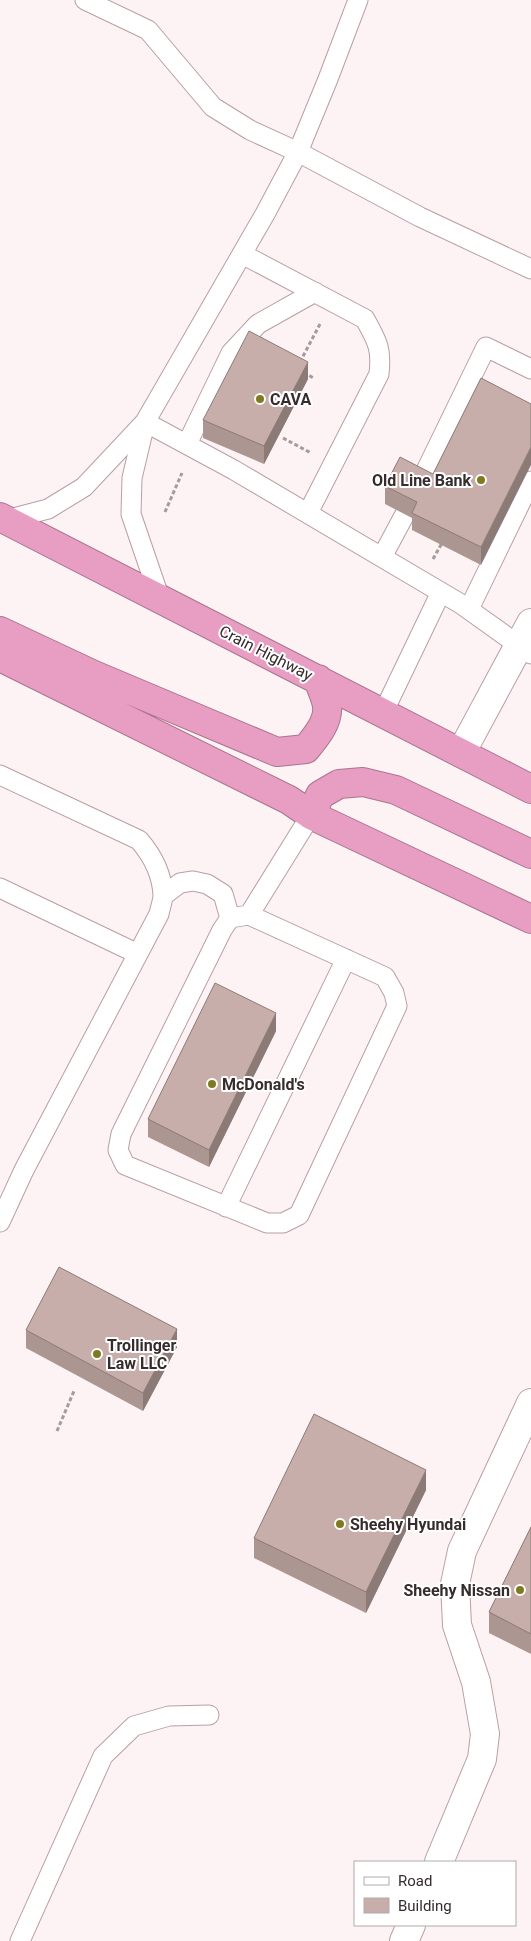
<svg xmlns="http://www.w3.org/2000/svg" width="531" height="1941" viewBox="0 0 531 1941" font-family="Roboto,sans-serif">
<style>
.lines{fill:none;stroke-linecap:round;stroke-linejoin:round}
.lane-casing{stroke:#b99fa3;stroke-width:21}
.street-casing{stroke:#b99fa3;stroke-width:30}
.highway-casing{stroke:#aa758e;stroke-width:30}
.path{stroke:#a59a9c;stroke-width:3;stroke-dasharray:4 2.5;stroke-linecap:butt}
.lane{stroke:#fff;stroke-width:19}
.street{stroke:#fff;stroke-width:28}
.highway{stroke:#e89dc3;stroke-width:28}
.wall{fill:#ac9692}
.shaded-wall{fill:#8c7a77}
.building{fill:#c8aeaa;stroke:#8c7a77}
.poi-dot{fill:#80791f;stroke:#fff;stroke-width:2}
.labels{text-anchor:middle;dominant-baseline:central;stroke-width:4;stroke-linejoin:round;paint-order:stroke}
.poi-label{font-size:16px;font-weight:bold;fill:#362c2d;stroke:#fff;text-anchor:start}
.street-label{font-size:16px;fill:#362c2d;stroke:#fff}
</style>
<rect width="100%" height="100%" fill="#fdf2f4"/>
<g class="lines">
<defs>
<path id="lane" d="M85 0 148 30 213 107 250 130 298 152 420 217 531 269
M242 254 365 319C377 341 382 348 379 374L308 513
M145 422 234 470 461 604 531 654
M145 423 132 478 131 514 160 599
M187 444 231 353 258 324 315 292
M419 485 486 347 531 369
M6 520 48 509 84 487 145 422 265 214 298 152 328 79 358 0
M382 557 405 514
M469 609 531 481
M383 713 441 592
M0 775 139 840C152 855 162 874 163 895 163 901 160 908 159 914L24 1170 0 1222
M0 888 138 954
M163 896 180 883 193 881 207 884 223 894 230 918
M249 915 230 918 222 930 121 1134 118 1150 125 1165 267 1223H283L299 1215 397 1006 394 993 385 977 249 915 311 815
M226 1207 346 959
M20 1941 103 1756 134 1726 169 1716 209 1715"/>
<path id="street" d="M461 753 531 623
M439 1862 482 1759 485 1734 476 1682 457 1625 455 1584 462 1551 531 1403
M404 1941 411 1925"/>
<path id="highway" d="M0 517 531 789
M0 631 94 675 277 752 306 749C315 738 329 722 327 706 326 698 321 688 318 679
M0 657 289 800 311 815 531 919
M311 815 320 795 339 784 363 782 396 790 531 854"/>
</defs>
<use href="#lane" class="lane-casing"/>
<use href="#street" class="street-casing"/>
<use href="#highway" class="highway-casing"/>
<path class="path" d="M300 362 320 324
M304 372 313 378
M283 438 311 453
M165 512 182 473
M433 559 442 543
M57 1431 74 1391"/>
<use href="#lane" class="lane"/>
<use href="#street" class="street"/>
<use href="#highway" class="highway"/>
</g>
<path class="wall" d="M481 378V565L412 530V518L385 504V486L433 474Z
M308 379 264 464 203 438V420Z
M276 1031 209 1167 148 1137V1119Z
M26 1330 177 1347 143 1411 26 1348Z
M426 1490 366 1613 254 1558V1538Z
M531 1527V1654L489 1633V1612Z"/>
<path class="shaded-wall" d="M308 362V379L264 464V446Z
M531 447V465L481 565V547Z
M276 1013V1031L209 1167V1150Z
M177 1329V1347L143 1411V1393Z
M426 1470V1490L366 1613V1592Z"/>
<path class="building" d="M249 331 308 362 264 446 203 420Z
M481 378 531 404V447L481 547 412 513 417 502 385 486 400 457 433 474Z
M215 983 276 1013 209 1150 148 1119Z
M59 1267 177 1329 143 1393 26 1330Z
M314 1414 426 1470 366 1592 254 1538Z
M531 1527V1634L489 1612Z"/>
<g class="poi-dot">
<circle cx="260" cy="399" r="5"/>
<circle cx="481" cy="480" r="5"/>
<circle cx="212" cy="1084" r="5"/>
<circle cx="97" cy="1354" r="5"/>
<circle cx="340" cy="1524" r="5"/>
<circle cx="520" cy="1590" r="5"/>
</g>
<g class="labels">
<g class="poi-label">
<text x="270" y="399">CAVA</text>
<text x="471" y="480" text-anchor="end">Old Line Bank</text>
<text x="222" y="1084">McDonald's</text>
<text x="107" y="1345">Trollinger<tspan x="107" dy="18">Law LLC</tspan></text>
<text x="350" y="1524">Sheehy Hyundai</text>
<text x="510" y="1590" text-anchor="end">Sheehy Nissan</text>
</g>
<g class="street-label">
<text transform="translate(266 653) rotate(27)">Crain Highway</text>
</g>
</g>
<rect x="354" y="1861" width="162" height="65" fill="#ffffff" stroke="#afabab"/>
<rect x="364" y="1877" width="25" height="8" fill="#ffffff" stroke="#afabab"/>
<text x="398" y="1886" font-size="15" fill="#362c2d">Road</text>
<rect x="364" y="1898" width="25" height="15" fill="#c8aeaa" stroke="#afabab"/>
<text x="398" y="1911" font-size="15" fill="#362c2d">Building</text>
</svg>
